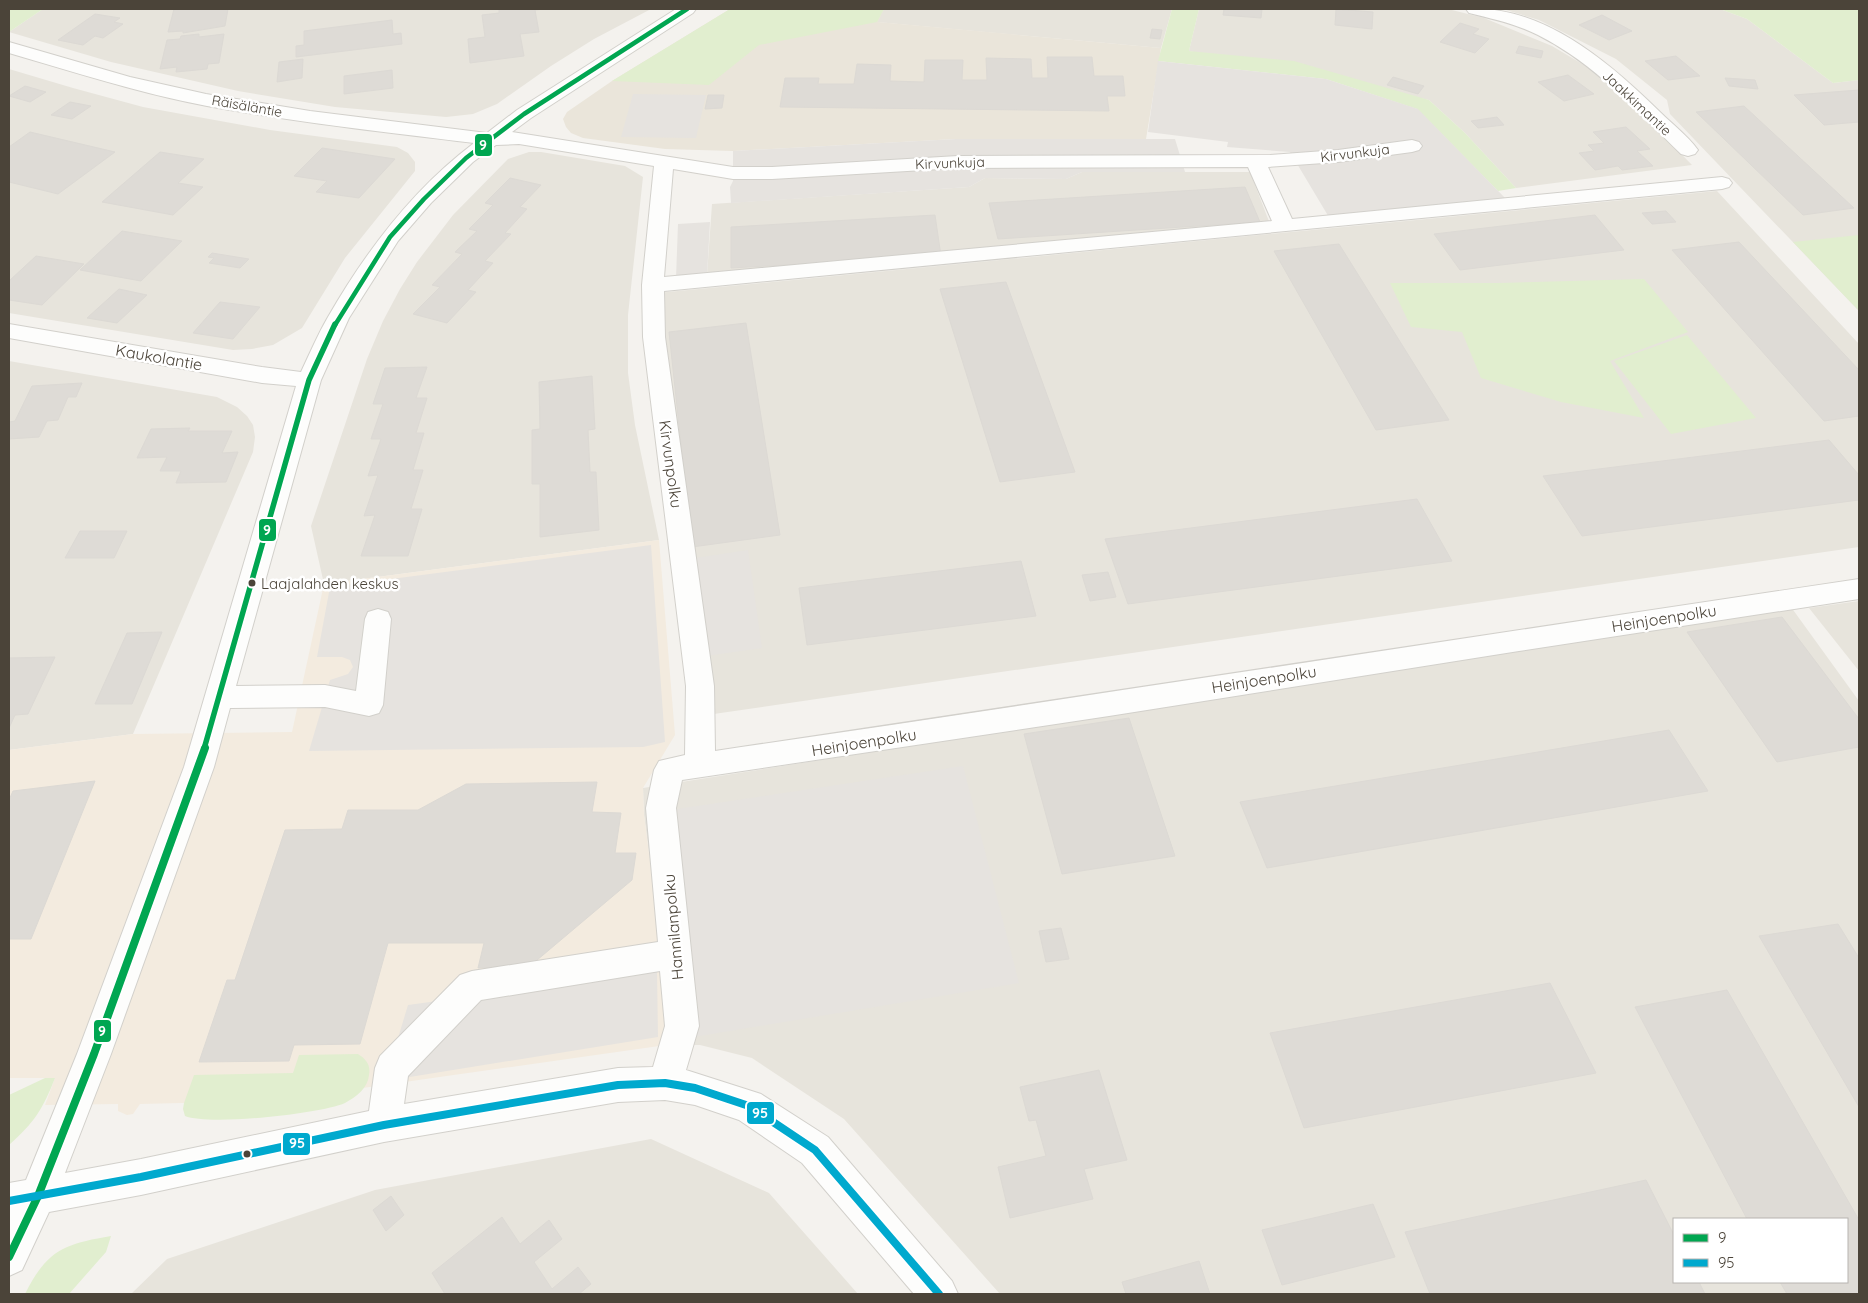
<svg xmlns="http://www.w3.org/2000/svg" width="1868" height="1303" viewBox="0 0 1868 1303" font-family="Quicksand,sans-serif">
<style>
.residential{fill:#e7e4dc;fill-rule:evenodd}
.commercial{fill:#f3ebdf}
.education{fill:#eae5da}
.green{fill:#e1eecf}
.parking{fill:#e6e3df}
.building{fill:#dedbd6;stroke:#dcd9d4}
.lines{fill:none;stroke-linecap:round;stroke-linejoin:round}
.minor-casing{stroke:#d2d0cb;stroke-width:2}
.minor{fill:#fdfdfc;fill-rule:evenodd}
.bus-1-far2-casing{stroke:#fff;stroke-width:7}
.bus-1-far1-casing{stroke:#fff;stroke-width:9}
.bus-1-casing{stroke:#fff;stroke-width:11}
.bus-2-casing{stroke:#fff;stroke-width:11}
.bus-1-far2{stroke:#00a651;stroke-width:4.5}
.bus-1-far1{stroke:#00a651;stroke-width:5.5}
.bus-1{stroke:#00a651;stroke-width:8}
.bus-2{stroke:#00a9ce;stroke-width:8}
.bus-dot{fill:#4b4439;stroke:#fff;stroke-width:2}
.labels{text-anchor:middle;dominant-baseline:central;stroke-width:5;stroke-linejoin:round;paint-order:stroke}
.far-street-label{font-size:14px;fill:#4b4439;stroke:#fff}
.bus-label{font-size:15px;fill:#4b4439;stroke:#fff;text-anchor:start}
.street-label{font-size:16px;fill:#4b4439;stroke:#fff}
.line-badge{stroke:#fff;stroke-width:2}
.badge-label{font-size:14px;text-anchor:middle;font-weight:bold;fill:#fff}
</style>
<rect width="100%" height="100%" fill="#f4f2ee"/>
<path class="residential" d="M43 9H651L594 39 551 66 497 104 473 114 446 117 335 107 238 91 111 62 9 32Z
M884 9H1172L1161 48 877 22Z
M1199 9H1448L1484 18 1552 46 1599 74 1639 111 1692 165 1516 188 1465 133 1429 100 1189 51Z
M1503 9H1720L1747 19 1833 83 1859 80V311L1670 114 1667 100 1616 59 1539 20Z
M9 69 73 88 143 107 270 130 397 147 408 153 415 162V171L345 258 302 328 273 345 252 349 233 350 9 313Z
M529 152H541L625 166 643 177 628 315V373L635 425 659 540 324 584 311 526 367 359 383 321 400 289 417 262 453 215 508 159Z
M1082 172H1250L1270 224 707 275 712 204 969 187 985 178 1066 179Z
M1717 191 1859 344V547L693 717 657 293Z
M9 361 217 397 237 407 247 416 253 425 255 437 253 452 133 734 9 750Z
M1859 601V671L1809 608Z
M1791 607 1859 701V1294H1000L844 1119 752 1058 700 1045H666L664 968 644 815 643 788ZM1674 1219H1847V1282H1674Z
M651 1139 769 1193 858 1294H131L167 1259 375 1190Z"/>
<path class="commercial" d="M659 540 675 735 643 788 644 815 664 968 666 1045 271 1101 140 1104 133 1114 127 1115 118 1111V1104L45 1105 55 1078H9V750L133 734 292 732 324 584Z"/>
<path class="education" d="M730 9H884L878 22 1161 48 1146 139H956L733 151 665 149 583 138 571 133 566 127 563 119 567 112 612 81Z"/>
<path class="green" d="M9 9H43L9 32Z
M730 9H884L877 22 759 45 709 85 612 81Z
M1172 9H1199L1189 51 1294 61 1429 100 1465 133 1516 188 1498 191 1417 109 1326 79 1158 61Z
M1720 9H1859V80L1833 83 1747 19Z
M1859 235V311L1793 242Z
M1644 279 1688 332 1610 361 1644 418 1561 402 1481 378 1462 332 1411 327 1390 283H1498Z
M1687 335 1756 418 1671 434 1614 361Z
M358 1054C366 1059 371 1065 369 1075 368 1088 356 1097 345 1103 320 1114 209 1126 185 1116L183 1109 184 1103 194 1075 293 1073 299 1055Z
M45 1078H55C43 1109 34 1123 9 1145V1095Z
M111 1236 106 1252 69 1294H25C47 1250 64 1244 111 1236Z"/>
<path class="parking" d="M1158 61 1326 79 1418 109 1506 199 1330 219 1290 152 1227 147 1228 142 1148 132Z
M633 94 706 95 696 138 621 137Z
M956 139H1175L1185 172H1082L1066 179 985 178 969 187 731 203 730 187 733 181V151Z
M710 222 707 275 676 278 678 224Z
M651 545 665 742 643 747 309 751 330 680 348 674 353 667 350 660 342 657H317L330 587Z
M748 550 762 648 706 656 696 558Z
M963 766 1019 983 694 1037 677 809Z
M657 971 658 1037 385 1081 408 1005Z"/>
<path class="building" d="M174 9H228L225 26 183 33V31L168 32Z
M499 9H546L535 10 539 32 520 34 524 56 470 63 468 39 485 37 482 15 499 13Z
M1224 9H1262L1261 18 1223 15Z
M1336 9 1373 12 1372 29 1335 25Z
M95 14 120 18 114 22 123 24 103 38 95 36 83 45 58 40Z
M1602 15 1632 31 1609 40 1579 25Z
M392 20 393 34 401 33 402 44 296 57V46L304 45V31Z
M1460 23 1479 29 1473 34 1489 39 1475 53 1440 42Z
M1152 29 1162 30 1160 39 1150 38Z
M199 34V37L224 34 219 63 208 64 207 69 176 72 177 67 160 69 167 40 180 39 181 36Z
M1519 46 1543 51 1541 58 1516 53Z
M1676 56 1700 76 1668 80 1645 61Z
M1047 57H1092L1094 76H1123L1125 96H1107L1109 111 780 107 785 78H819L818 84H854L857 64 891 65 890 81 924 82 925 60H963L962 80H987L986 58 1031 59 1032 78H1048Z
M303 59 302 78 277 82 279 62Z
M392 70 393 88 344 94V76Z
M1568 75 1594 94 1564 101 1538 82Z
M1393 77 1424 86 1418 94 1387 85Z
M1725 78 1755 80 1758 89 1729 86Z
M25 86 46 92 30 102 9 96Z
M1859 90V122L1824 125 1794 95Z
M708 95H724L722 108 705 109Z
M70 102 91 106 72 119 51 115Z
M1744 106 1854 208 1803 215 1696 112Z
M1497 117 1504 125 1478 128 1471 121Z
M1626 127 1650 149 1637 151 1653 166 1622 170 1618 166 1595 170 1579 153 1594 151 1588 145 1604 143 1593 132Z
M30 132 115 152 58 194 9 182V147Z
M322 148 395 159 359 198 316 192 327 181 294 176Z
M160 152 204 159 178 183 203 187 173 215 102 202Z
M510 178 541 185 520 207 527 209 505 233 511 234 485 261 493 263 468 290 476 292 447 323 413 314 440 287 432 285 462 254 455 252 477 231 469 229 493 205 485 203Z
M1245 187 1260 222 998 239 989 203Z
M1666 211 1676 222 1652 224 1642 213Z
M935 215 941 256 731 268V227Z
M1595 215 1624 250 1460 270 1434 234Z
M122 231 182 241 141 281 80 270Z
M1739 242 1859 370V416L1824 421 1672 250Z
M1339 244 1449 420 1376 430 1274 251Z
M212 253 249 259 240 268 209 263 214 258 208 257Z
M36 256 84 264 42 305 9 300V281Z
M1006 282 1075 472 1000 482 940 289Z
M119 289 147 295 117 323 87 318Z
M220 302 260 307 233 339 193 333Z
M746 323 780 535 692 547 669 332Z
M427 367 416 398H427L416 433H424L413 470H423L411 509H422L408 556H361L375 515 364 516 378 475 368 476 381 439H371L383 404H373L385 368Z
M592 376 595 429 588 430 590 472H596L599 530 540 537V484H532V430L540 429 539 382Z
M82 383 76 397H68L58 420 47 421 39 437 9 439V422L15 421 32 386Z
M190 428 188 431H232L222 453 238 452 226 482 176 483 181 471H160L167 457 137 458 151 429Z
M1829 440 1859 475V500L1582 536 1543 476Z
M1417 499 1452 561 1128 604 1105 539Z
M80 531H127L114 558H65Z
M1021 561 1036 616 807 645 799 588Z
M1108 572 1116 597 1090 601 1082 575Z
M1782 617 1859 719V747L1777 762 1687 632Z
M162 632 132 704H95L127 633Z
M55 657 28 714 15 715 9 728V658Z
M1129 718 1175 856 1062 874 1024 734Z
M1669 730 1708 791 1267 868 1240 802Z
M95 781 31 939H9V800L13 791Z
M597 782 592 812 621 813 615 853H636L632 880 530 966 478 968 484 943H388L360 1044 294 1045 289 1061 199 1062 227 980H235L285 830 342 829 348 810H418L466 784Z
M1838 924 1859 958V1107L1759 936Z
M1061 928 1069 959 1046 962 1039 931Z
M1550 983 1596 1073 1304 1128 1270 1033Z
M1727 990 1859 1220V1294H1787L1780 1282H1847V1219H1747L1635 1007Z
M1099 1070 1127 1160 1084 1169 1093 1199 1010 1218 998 1167 1046 1156 1036 1120 1029 1121 1020 1087Z
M1646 1180 1674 1235V1282H1699L1705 1294H1430L1405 1232Z
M391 1196 404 1215 386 1231 373 1210Z
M1373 1204 1395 1257 1282 1285 1262 1230Z
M502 1217 520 1244 549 1220 562 1239 534 1262 552 1289 578 1267 591 1284 579 1294H445L432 1273Z
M1199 1261 1210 1294H1126L1122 1282Z"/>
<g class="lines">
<defs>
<path id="minor" d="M676 9H696L693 13 531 118 512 132 733 167H772L958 156 1270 155 1338 150 1412 140 1419 142 1422 146 1419 150 1412 152 1338 162 1268 167 1292 219 1722 177 1729 179 1732 183 1729 187 1722 189 664 291 665 337 714 686 715 751C1096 695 1477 636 1859 579V599L1519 651 1109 716 682 780 676 808 699 1026 686 1070 761 1094 828 1137 952 1281 958 1294H914L802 1163 739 1120 695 1105 665 1100 618 1102 384 1142 141 1195 49 1212 22 1270 9 1276V1183L26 1180 77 1054 184 767 296 386 262 383 9 338V324L262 367 301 372C310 353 318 334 328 317 366 251 413 189 474 143 385 132 295 122 207 106 139 93 74 72 9 53V42L130 77 206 94 310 111 487 133 517 110ZM519 144 654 166 642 285 643 337 686 686 685 755 659 761 654 770 646 808 658 942 472 971 460 975 380 1056 375 1068 369 1111 141 1159 65 1173 111 1054 214 767 230 708 325 707 369 716 379 713 383 705 391 619 388 612 378 609 368 612 365 619 356 691 325 685 236 686 321 380 349 318 398 241 431 203 473 162 496 145ZM1248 167 1272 221 664 277 673 169 733 179H772L958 168ZM660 971 665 1026 653 1067 618 1068 404 1104 408 1076 481 1000Z
M1466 9C1542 4 1609 62 1660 112 1672 124 1688 136 1698 150L1695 154 1688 156 1681 154C1637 111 1594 63 1538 35 1516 24 1493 19 1469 13Z"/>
</defs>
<use href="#minor" class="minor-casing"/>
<use href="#minor" class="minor"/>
<defs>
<path id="bus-1-far2" d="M335 325 390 237 424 199 466 158 524 114 687 9"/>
<path id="bus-1-far1" d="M204 749 309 380 335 324"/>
<path id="bus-1" d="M9 1257 38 1196 94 1054 205 748"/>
<path id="bus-2" d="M9 1201 141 1177 384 1125 618 1085 665 1083 695 1088 749 1106 815 1150 939 1294"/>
</defs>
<use href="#bus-1-far2" class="bus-1-far2-casing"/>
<use href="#bus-1-far1" class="bus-1-far1-casing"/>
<use href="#bus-1" class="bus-1-casing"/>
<use href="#bus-2" class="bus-2-casing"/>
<use href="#bus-1-far2" class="bus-1-far2"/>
<use href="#bus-1-far1" class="bus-1-far1"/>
<use href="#bus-1" class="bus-1"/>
<use href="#bus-2" class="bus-2"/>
</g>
<g class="bus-dot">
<circle cx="252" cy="583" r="4.5"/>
<circle cx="247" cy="1154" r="4.5"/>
</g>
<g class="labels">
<g class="far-street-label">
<text transform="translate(1637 103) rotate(43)">Jaakkimantie</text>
<text transform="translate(247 106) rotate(10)">Räisäläntie</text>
<text transform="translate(1355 153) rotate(-7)">Kirvunkuja</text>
<text transform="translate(950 163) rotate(-2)">Kirvunkuja</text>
</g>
<g class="bus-label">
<text x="261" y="583">Laajalahden keskus</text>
</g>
<g class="street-label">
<text transform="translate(159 357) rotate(10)">Kaukolantie</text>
<text transform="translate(671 464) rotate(82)">Kirvunpolku</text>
<text transform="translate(1664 618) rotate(-9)">Heinjoenpolku</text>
<text transform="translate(1264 679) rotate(-9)">Heinjoenpolku</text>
<text transform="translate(864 742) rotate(-9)">Heinjoenpolku</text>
<text transform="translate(673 927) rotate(-95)">Hannilanpolku</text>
</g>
</g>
<g class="line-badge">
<rect x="474" y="133" width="19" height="24" rx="5" fill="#00a651"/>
<rect x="258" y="518" width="19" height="24" rx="5" fill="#00a651"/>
<rect x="93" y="1019" width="19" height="24" rx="5" fill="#00a651"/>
<rect x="746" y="1101" width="29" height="24" rx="5" fill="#00a9ce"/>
<rect x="282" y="1132" width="29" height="24" rx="5" fill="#00a9ce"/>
</g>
<g class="badge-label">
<text x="483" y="150">9</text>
<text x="267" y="535">9</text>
<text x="102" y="1036">9</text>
<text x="760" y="1118">95</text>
<text x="297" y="1148">95</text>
</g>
<rect width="1868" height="1303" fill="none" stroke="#4b4439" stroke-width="20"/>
<rect x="1673" y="1218" width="175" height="65" fill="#ffffff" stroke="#b7b4b0"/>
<rect x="1683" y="1234" width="25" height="8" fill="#00a651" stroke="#b7b4b0"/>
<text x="1718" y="1243" font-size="15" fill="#4b4439">9</text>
<rect x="1683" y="1259" width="25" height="8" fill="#00a9ce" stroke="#b7b4b0"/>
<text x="1718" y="1268" font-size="15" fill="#4b4439">95</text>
</svg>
